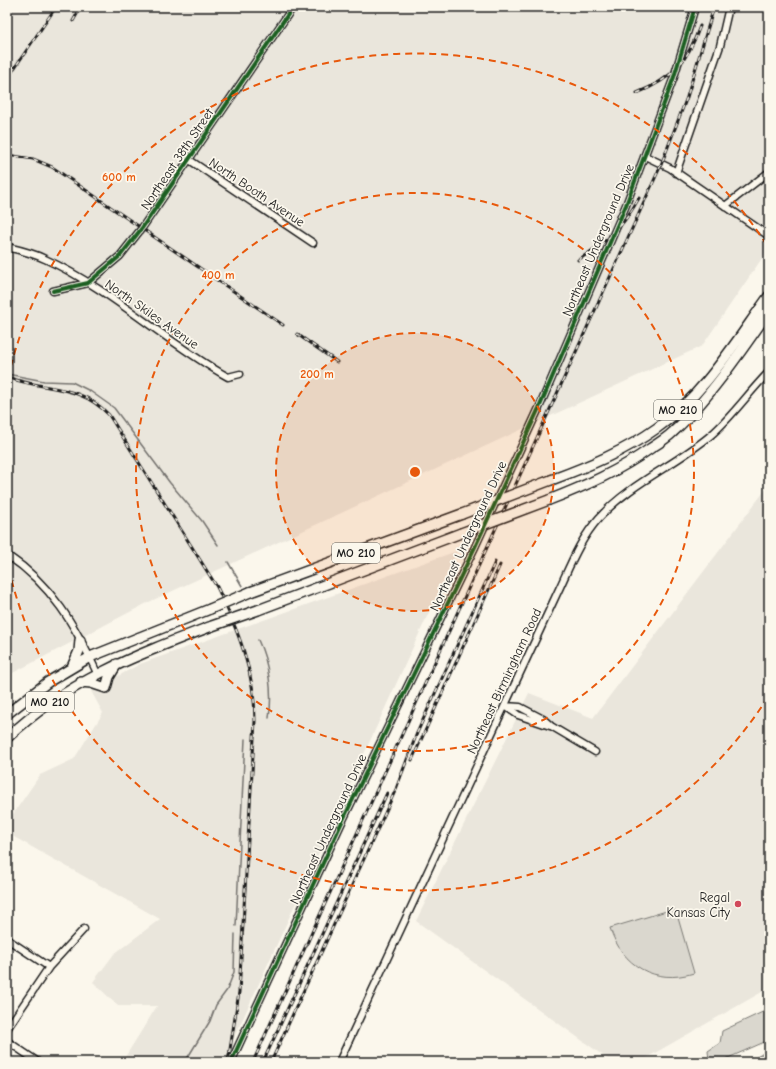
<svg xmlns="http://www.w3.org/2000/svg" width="776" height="1069" viewBox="0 0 776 1069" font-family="'Comic Neue',sans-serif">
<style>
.built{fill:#eae6dc}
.green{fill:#dad7ce;stroke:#7b7a75}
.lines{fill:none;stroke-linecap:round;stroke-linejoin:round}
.stream{stroke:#74726e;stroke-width:1.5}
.minor-casing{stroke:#1c1c1c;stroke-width:9}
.highway-casing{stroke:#1c1c1c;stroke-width:12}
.minor{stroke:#fbf7ec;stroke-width:6}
.highway{stroke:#fbf7ec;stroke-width:9}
.rail-casing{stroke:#1c1c1c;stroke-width:3}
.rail{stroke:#fbf7ec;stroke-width:1.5;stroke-dasharray:4.5;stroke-linecap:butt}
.highway-bridge-casing{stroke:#1c1c1c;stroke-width:12;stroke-linecap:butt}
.highway-bridge{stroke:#fbf7ec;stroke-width:9}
.cycleway-casing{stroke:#fbf7ec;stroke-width:6}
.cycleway{stroke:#1b5e20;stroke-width:4}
.ring{fill:none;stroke:#e8590c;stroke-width:2;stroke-dasharray:7 5}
.poi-dot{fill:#d1495b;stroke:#fbf7ec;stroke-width:1.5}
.labels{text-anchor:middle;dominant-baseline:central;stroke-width:3.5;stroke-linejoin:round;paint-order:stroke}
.shield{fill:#fbf7ec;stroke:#5f5e5a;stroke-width:1}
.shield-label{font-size:12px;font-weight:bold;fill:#1c1c1c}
.street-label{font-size:13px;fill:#1c1c1c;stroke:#fbf7ec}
.poi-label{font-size:13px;fill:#1c1c1c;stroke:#fbf7ec;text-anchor:end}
.centre{fill:#e8590c;stroke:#fbf7ec;stroke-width:2}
.ring-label{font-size:12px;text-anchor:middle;font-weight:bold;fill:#e8590c;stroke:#fbf7ec;stroke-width:3.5;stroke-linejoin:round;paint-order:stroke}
</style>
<rect width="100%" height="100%" fill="#fbf7ec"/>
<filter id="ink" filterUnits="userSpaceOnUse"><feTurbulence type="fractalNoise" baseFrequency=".025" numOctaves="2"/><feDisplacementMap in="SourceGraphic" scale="8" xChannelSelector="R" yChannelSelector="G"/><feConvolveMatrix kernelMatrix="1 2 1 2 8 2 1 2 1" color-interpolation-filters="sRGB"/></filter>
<g filter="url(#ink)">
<path class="built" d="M7 7H769V248L702 346 151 601 7 676Z
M769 485V988L639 1062H612L416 921 529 693 593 718Z
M457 551 223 1062H122L157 1006H118L93 982 114 954 160 919 7 833V823L40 775 74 759 103 713 91 691 140 664Z"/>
<path class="green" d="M673 909 676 911 694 973C655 985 622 966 610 928Z
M769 1009V1040L719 1062H711L709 1060 708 1051 720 1043 722 1031Z
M769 1050V1062H748L767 1051Z"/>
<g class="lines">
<path class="stream" d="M7 374 44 381 72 382 90 391 114 408 170 483 202 521 218 545
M228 562 242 586
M258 640C269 663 273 693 269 718
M236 926 245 739
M185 1062 210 1021 216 1005 227 990 234 972 235 934"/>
<defs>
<path id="minor" d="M645 156 670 168 769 236
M188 159 313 243
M676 173 720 46 729 7
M725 206 769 172
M7 247C20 250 33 253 45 259 111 289 165 342 228 377L240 374
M53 291 88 283 120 256 142 228 293 7
M7 555C52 585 75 625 97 673
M505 706 520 707 543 719 551 726 595 752
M505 706 518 715 550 726
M7 939 49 967
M7 1029 49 967 84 929
M7 1041 38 1062
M231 1062 341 824 475 547 539 408 626 205 674 77 695 7
M339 1062 560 587C571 563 581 538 599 518 630 483 676 465 711 435 733 416 749 392 769 372"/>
<path id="highway" d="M551 480C589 466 625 451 657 428 704 395 736 341 769 296
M549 500C585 486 619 471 651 448 659 443 667 438 673 432 708 400 742 350 769 311
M250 592 462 514
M258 610 461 533
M72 667 79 651 80 640
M81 682 91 683 106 688 109 677 117 664
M7 714 48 682 90 657 210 609
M7 738C67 681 136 655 212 626"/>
</defs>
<use href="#minor" class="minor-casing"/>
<use href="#highway" class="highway-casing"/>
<use href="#minor" class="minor"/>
<use href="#highway" class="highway"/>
<defs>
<path id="rail" d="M73 21 81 7
M7 79 56 7
M637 93C674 78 687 62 700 26
M7 155 33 159 52 167 283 325
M578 260C609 240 621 230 639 198
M297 334 337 362
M7 377C44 391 79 383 109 415L217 587C238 630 255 672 255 721L239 992 228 1062
M412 760 500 565
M253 1062 661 165 687 97 714 7
M263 1062 387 793
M271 1062 396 789 417 733 495 562"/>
</defs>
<use href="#rail" class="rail-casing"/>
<use href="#rail" class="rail"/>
<defs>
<path id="highway-bridge" d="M462 514 551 480
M461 533 549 500
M210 609 250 592
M212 626 258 610"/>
</defs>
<use href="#highway-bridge" class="highway-bridge-casing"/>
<use href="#highway-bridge" class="highway-bridge"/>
<defs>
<path id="cycleway" d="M53 291 88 283 120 256 142 228 293 7
M231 1062 341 824 475 547 539 408 626 205 674 77 695 7"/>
</defs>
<use href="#cycleway" class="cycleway-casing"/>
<use href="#cycleway" class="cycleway"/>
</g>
</g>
<circle cx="415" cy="472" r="139" fill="#e8590c" fill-opacity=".12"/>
<g class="ring">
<circle cx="415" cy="472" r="139"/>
<circle cx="415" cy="472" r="279"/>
<path d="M768 697A418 418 0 0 1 8 566M8 378A418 418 0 0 1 768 247"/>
</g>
<circle class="poi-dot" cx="738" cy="904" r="4"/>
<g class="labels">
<g class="shield">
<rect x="654" y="400" width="48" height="20" rx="3"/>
<rect x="332" y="543" width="48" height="20" rx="3"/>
<rect x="26" y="692" width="48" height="20" rx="3"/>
</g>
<g class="shield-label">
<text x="678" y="410">MO 210</text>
<text x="356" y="553">MO 210</text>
<text x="50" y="702">MO 210</text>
</g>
<g class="street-label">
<text transform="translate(177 159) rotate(-56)">Northeast 38th Street</text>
<text transform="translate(257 192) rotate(34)">North Booth Avenue</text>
<text transform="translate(598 240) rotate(-67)">Northeast Underground Drive</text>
<text transform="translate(152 314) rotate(35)">North Skiles Avenue</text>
<text transform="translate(468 536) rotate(-65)">Northeast Underground Drive</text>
<text transform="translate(504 681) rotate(-65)">Northeast Birmingham Road</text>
<text transform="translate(328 829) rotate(-65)">Northeast Underground Drive</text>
</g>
<g class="poi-label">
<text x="730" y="897">Regal<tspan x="730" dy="15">Kansas City</tspan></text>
</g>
</g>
<circle cx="415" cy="472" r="6" class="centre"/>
<g class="ring-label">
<text x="119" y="181">600 m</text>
<text x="218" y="279">400 m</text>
<text x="317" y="378">200 m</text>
</g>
<rect width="776" height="1069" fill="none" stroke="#fbf7ec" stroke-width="24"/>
<rect x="12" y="12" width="752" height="1045" fill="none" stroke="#1c1c1c" stroke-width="1.5" filter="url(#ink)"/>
</svg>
